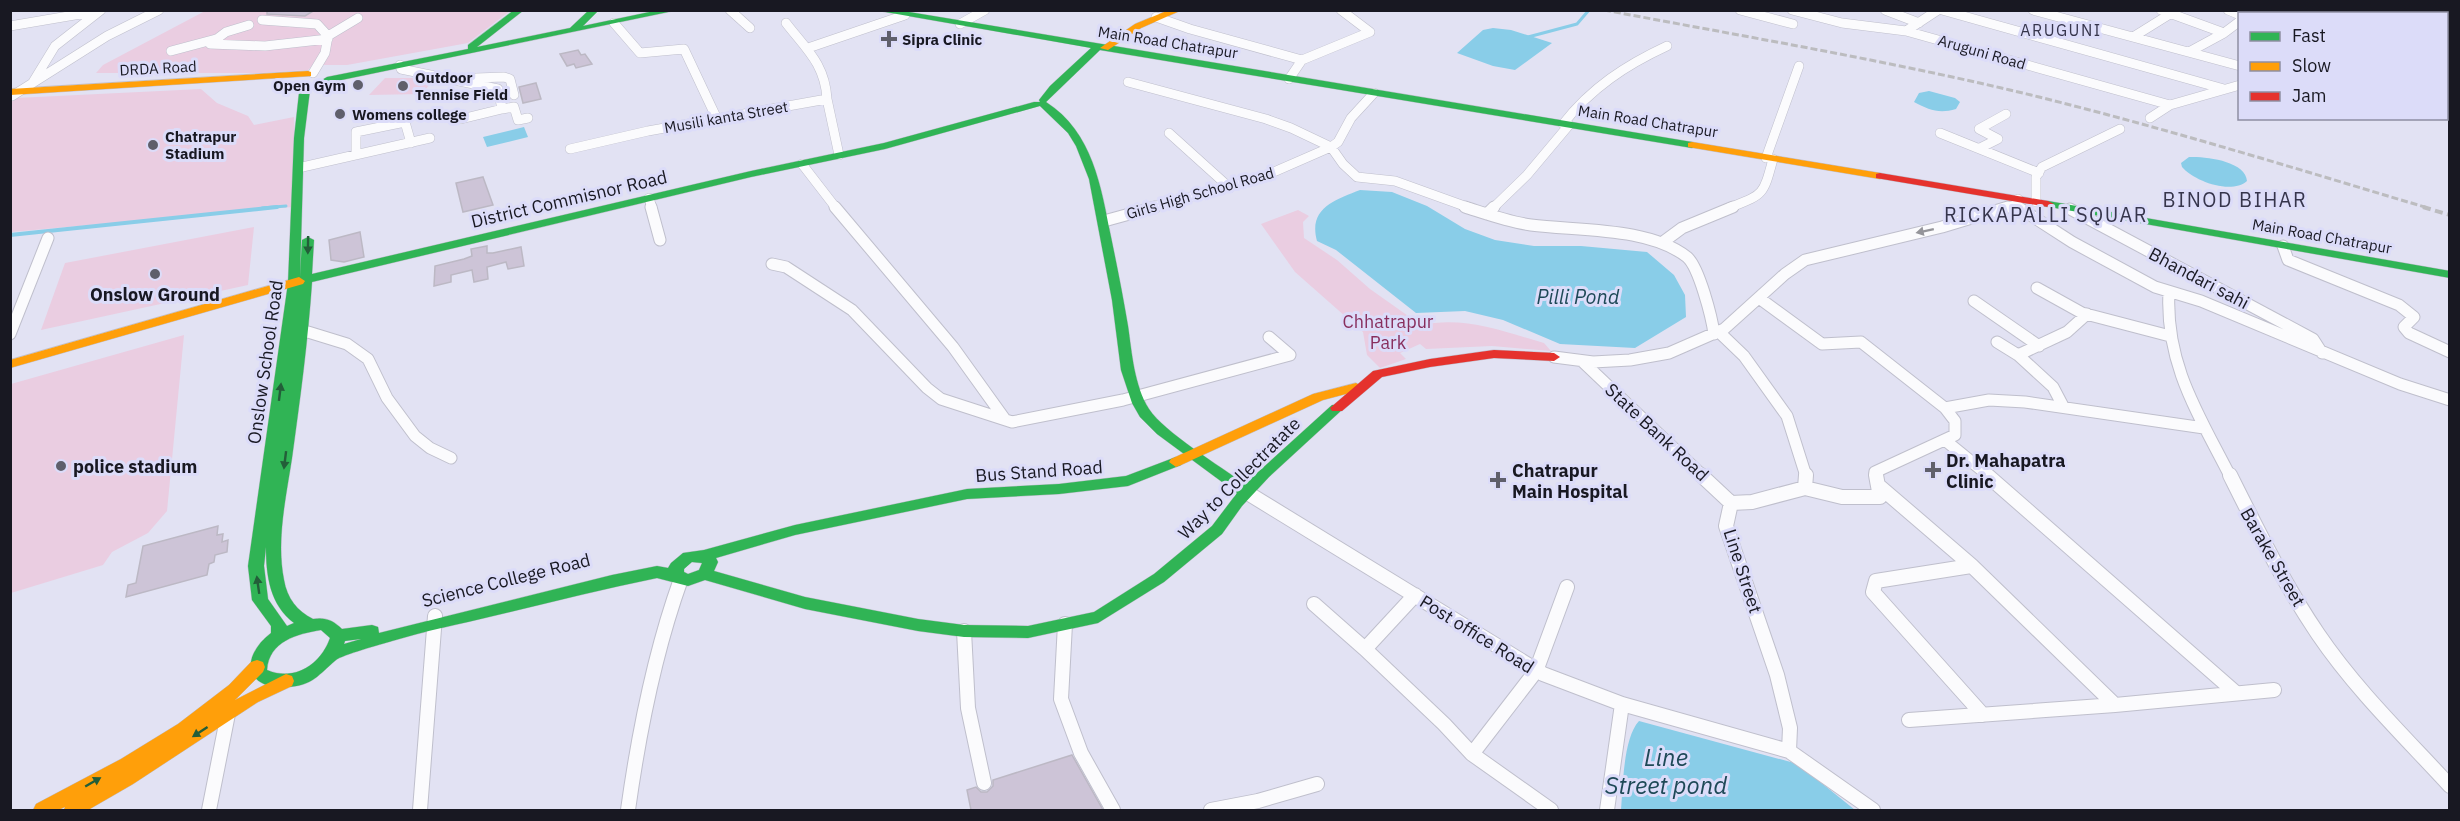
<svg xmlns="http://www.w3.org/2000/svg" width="2460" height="821" viewBox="0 0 2460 821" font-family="'IBM Plex Sans',sans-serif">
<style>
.green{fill:#eacde1}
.water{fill:#89cde8}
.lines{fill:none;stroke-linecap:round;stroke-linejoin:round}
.stream-far1{stroke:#89cde8;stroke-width:3}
.stream{stroke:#89cde8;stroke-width:4}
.building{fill:#cdc4d7;stroke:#bcb8c4;stroke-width:1.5}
.street-far2-casing{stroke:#bfbfcc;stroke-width:10}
.street-far1-casing{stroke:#bfbfcc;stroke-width:13}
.street-casing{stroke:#bfbfcc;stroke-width:16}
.fast-casing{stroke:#bfbfcc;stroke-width:1}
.slow-casing{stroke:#bfbfcc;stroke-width:1}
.jam-casing{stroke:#bfbfcc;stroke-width:1}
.street-far2{stroke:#fbfbfd;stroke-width:9}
.street-far1{stroke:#fbfbfd;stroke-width:11}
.street{stroke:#fbfbfd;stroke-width:14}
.fast{fill:#30b455;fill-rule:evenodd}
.slow{fill:#ff9f0a;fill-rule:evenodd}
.jam{fill:#e5322d;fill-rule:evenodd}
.rail-far1{stroke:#bcbcbf;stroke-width:3;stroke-dasharray:7 3;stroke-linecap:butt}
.rail{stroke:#bcbcbf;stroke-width:4;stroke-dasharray:8 4.5;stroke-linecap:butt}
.oneway{fill:#95959a}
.oneway2{fill:#235e39}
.poi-dot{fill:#5f5f6b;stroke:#dcdcf9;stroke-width:2}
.labels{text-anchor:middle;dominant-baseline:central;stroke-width:6;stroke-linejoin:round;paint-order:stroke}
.far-poi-label{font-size:15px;font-weight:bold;fill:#181822;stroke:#dcdcf9;text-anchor:start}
.far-street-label{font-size:15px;fill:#181822;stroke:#dcdcf9}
.far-neighbourhood-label{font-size:16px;letter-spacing:1.5px;fill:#36354c;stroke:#dcdcf9}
.street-label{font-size:18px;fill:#181822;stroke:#dcdcf9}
.poi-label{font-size:18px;font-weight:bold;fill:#181822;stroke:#dcdcf9;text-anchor:start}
.park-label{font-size:18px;fill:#882e5d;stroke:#dcdcf9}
.neighbourhood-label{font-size:20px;letter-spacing:1.5px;fill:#36354c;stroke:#dcdcf9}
.water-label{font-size:20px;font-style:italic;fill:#1e4957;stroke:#dcdcf9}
.near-water-label{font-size:24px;font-style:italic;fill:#1e4957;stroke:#dcdcf9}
</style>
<rect width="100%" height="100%" fill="#e2e2f3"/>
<path class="green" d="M205 11H510L468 43 347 65H313L308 70 261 73H96L103 65Z
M385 78H436L421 94 369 95Z
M201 89 217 103 248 116 254 125 294 117 296 166 292 207 11 232 10 103 16 98Z
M1298 210 1309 216 1303 222 1304 238 1337 260 1370 289 1421 325C1465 316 1502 331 1544 343L1551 351 1492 346 1426 349 1420 344 1400 353 1406 359 1380 368 1367 355 1363 332 1295 272 1261 224Z
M254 227 248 285 41 330 65 263Z
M184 335 167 511 148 533 112 552 103 565 11 593V384Z"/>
<path class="water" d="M1493 28 1511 30 1552 43 1515 70 1493 66 1457 53 1483 30Z
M1929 91 1955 98 1960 102 1956 109C1939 114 1929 110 1914 102L1919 93Z
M524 127 528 137 487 147 483 137Z
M2189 157C2205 156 2246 161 2247 181 2231 195 2194 181 2182 167L2181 163Z
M1360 190 1392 192 1427 206 1465 229 1495 240 1534 246H1581L1647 252 1674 275 1685 295 1686 317 1635 348 1560 344 1503 320 1465 311 1416 313 1336 250 1317 241C1308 208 1335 200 1360 190Z
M1639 721 1798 764 1855 810H1621C1623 787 1623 738 1639 721Z"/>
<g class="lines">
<path class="stream-far1" d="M1528 37 1577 24 1589 10
M262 208 286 206"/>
<path class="stream" d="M10 235 277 207"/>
</g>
<path class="building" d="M267 10H315L305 16 267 14Z
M578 50 581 55 585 54 592 64 576 68 574 64 567 66 560 54Z
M536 83 541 99 523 103 519 87Z
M483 177 493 205 463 212 456 183Z
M360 232 364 257 344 262 331 260 329 240Z
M487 246V253H493L521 247 524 266 508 269 506 262 487 267 488 279 474 282 472 270 451 275V282L434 286 435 266 464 259 472 256 471 249Z
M218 526 217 535 223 534 222 542 228 540 227 552 215 555 214 562 209 564 207 575 126 597 128 585 136 583 143 546Z
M1072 755 1103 810H971L967 790 976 787 981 792H987L993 786V780Z"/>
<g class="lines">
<defs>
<path id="street-far2" d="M730 10 750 28
M1740 10 1793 24
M1792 10 1842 23 1906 31 2170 105
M1885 10 1919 23
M1942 10 2224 89
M2033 10 2240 66
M2161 10 2224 33
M2228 10 2240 15
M2427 10 2435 14
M2392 14 2399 10
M1156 17 1190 29 1302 60
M2446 17 2450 19
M262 20 317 24 328 36 325 53 313 73
M614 23 640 53 684 49 717 119
M786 23C806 49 825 64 827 99
M960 24 985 10
M249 25 226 32 210 44 265 46 328 39
M10 26 98 11
M1906 31 1938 10
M328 36 358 18
M2133 37 2170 14
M808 48 905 15
M2446 50H2450
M171 51 216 39
M2189 52 2224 33 2240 21
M400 65 401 69 498 89 502 109 514 107 518 120 528 118
M476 78 504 77 510 79 514 95
M1289 79 1302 60 1370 32 1341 10
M33 82 55 46 101 10
M1128 82 1266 119 1291 128 1331 147 1343 164 1357 177 1395 181 1470 208
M12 96 107 36 159 10
M2150 118 2170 105 2240 85
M461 119 502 109
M1563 124C1591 88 1626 65 1667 46
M1169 133 1230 188
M1940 133 2039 173
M1980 148 1998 139 1979 129 2006 114
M570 149 648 131 827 99 839 155
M356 155V132L405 122 411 143
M1766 158 1799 66
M802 164 836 208
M298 168 430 138
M649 198 652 208
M2036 202V177L2042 167 2120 129
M2015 205 2020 208
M1149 208 1260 178 1331 147 1338 142 1351 118 1374 93
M1493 208 1527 175 1569 125
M1729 208C1764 194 1763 196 1773 159
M2003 208 2015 205 2018 199"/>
<path id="street-far1" d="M651 207 660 240
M835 207 953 347 1004 418
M1465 207C1487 214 1509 222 1531 225 1579 231 1649 227 1687 257 1699 267 1712 318 1714 334
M2018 207 2072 242 2155 287 2201 301 2400 384 2450 400
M2070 209 2313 339 2322 353
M1487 214 1494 207
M1104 221 1155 207
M1663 242 1682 228 1733 207
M2283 246 2288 260 2399 305 2414 317 2404 327 2409 333 2450 352
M772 264 786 267 852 310 927 388 941 399 1012 422 1123 400 1290 355 1269 337
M2037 288 2082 313 2170 336
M2169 292C2165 364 2199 415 2230 476
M1759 298 1822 344 1861 342 1945 408
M1974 301 2039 346
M1719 332 1744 356 1787 416 1806 476
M10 334 48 238
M294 334 308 332 347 344 368 359 387 398 415 436 430 448 451 458
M1997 342 2018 355
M1554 357 1593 362 1630 360 1669 353 1724 329 1785 274 1805 260 1942 227 2008 207
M1582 361 1703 476
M2063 406 2053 387 2018 355 2067 332 2087 314
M1946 441 1989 476
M1876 476 1875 472 1955 435V421L1945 408 1989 400 2025 402 2204 428"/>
<path id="street" d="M1701 475 1731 503
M1987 475 2236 693
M2230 475C2257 529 2284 584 2318 634 2356 690 2405 737 2450 786
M1879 486 1971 565 2115 705
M1805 488 1842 497H1880L1876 475
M1246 492 1543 674 1622 704 1789 751 1873 810
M1971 566 1876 581 1873 592 1983 715
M1415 595 1365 649 1444 724 1472 754 1551 810
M1314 604 1365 649
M1065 624 1061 699 1081 753 1113 810
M964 631 968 708 984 783
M1909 720 2115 705 2274 690
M1789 751 1790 728 1777 675 1726 526 1731 503 1752 502 1805 488 1806 475
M1472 754 1536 671 1567 587
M209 810 228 714
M420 810 435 616
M628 810C639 731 654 654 681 579
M1211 810 1258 801 1317 784
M1607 810 1622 704"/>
<path id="fast" d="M514 10H524L477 47 570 28 589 10H599L583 26 659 10H678L327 83 322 80 327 77 468 49V45Z
M874 10H897L1692 142 1697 145 1692 148 1100 50 1046 102C1093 132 1101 187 1111 237 1117 266 1123 296 1128 326 1132 353 1134 385 1149 409 1164 432 1221 467 1245 484L1332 405H1342L1344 408 1269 477 1242 506 1222 534 1164 582 1098 623 1028 638 964 637 918 631 805 609 705 580 688 586 657 578C602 589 548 603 493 616 460 624 425 631 392 641 382 644 342 655 336 660 318 675 313 686 286 687 243 689 241 656 271 633V626L252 600 248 566 288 283 294 138 300 84H306L310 90 304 138 300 277 302 240 308 237 314 240 312 274 751 171 884 143 1034 102H1040L1039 100 1050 86 1091 48ZM1040 106 1068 133 1076 146 1089 179 1112 300 1121 370 1132 403 1140 417 1157 434 1237 493 1212 526 1154 574 1094 612 1028 626 964 625 918 619 805 597 714 571 718 562 716 558 795 535 967 499 1059 494 1128 486 1181 465 1183 462 1176 457 1126 476 1059 484 967 489 795 525 704 550 683 553 671 563 668 568 657 566 612 575 379 633 378 627 372 625 342 629C333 620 325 617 313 619 297 611 287 598 284 580 276 540 286 498 292 458 300 400 308 341 312 282L751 177 885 149ZM266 547C266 576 270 605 294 623L287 626 268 599 264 566ZM692 562 702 563 699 570 688 574 684 572V569ZM321 630 330 638C321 664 295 682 267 670 269 641 297 634 321 630ZM361 639 344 644 345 641Z
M2048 201 2450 271V278L2044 206V202Z"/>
<path id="slow" d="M1169 10H1182L1141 28 1108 50 1100 48 1135 24Z
M308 71 311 72V76L10 95V89Z
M1692 142 1880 173 1885 176 1880 179 1688 147V143Z
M299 277 305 281 303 284 10 368V360Z
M1356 383 1363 387 1361 390 1323 400 1181 465 1176 467 1169 462 1171 459 1313 394Z
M257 660 263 662 265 667 263 672 235 700 286 674 292 676 294 681 292 686 258 702 133 784 88 810H64L65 807 58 810H33L36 804 121 759 178 724 229 685 251 662Z"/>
<path id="jam" d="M1880 173 2048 201 2054 204 2048 207 1876 178V174Z
M1494 350 1554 353 1560 357 1554 361 1494 358 1430 367 1382 377 1342 411H1332L1330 408 1373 371 1430 359Z"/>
</defs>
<use href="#street-far2" class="street-far2-casing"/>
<use href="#street-far1" class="street-far1-casing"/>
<use href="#street" class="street-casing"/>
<use href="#fast" class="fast-casing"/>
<use href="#slow" class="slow-casing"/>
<use href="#jam" class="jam-casing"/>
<use href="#street-far2" class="street-far2"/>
<use href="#street-far1" class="street-far1"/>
<use href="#street" class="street"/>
<use href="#fast" class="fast"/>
<use href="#slow" class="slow"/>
<use href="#jam" class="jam"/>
<path class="rail-far1" d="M1604 10C1747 37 1890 61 2031 95 2165 128 2297 169 2428 208"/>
<path class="rail" d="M2423 207 2450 215"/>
</g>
<defs><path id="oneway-solid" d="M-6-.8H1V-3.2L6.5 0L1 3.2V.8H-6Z" transform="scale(1.5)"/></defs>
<use class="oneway" href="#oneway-solid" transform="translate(1925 231) rotate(168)"/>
<g class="oneway2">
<use href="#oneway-solid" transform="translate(308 245) rotate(91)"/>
<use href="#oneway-solid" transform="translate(280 392) rotate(-83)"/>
<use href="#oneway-solid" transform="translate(285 460) rotate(97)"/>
<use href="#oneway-solid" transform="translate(258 585) rotate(-98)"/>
<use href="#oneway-solid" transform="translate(200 732) rotate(147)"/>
<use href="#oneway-solid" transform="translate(93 782) rotate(-30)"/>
</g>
<g class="poi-dot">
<path d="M886 30h6v6h6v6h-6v6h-6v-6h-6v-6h6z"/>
<circle cx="358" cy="85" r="6"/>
<circle cx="403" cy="86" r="6"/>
<circle cx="340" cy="114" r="6"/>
<circle cx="153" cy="145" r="6"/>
<circle cx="155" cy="274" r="6"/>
<circle cx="61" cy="466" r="6"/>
<path d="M1930 461h6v6h6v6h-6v6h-6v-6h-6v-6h6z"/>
<path d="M1495 471h6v6h6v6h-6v6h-6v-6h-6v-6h6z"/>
</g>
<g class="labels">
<g class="far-poi-label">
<text x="902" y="39">Sipra Clinic</text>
<text x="415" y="77">Outdoor<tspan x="415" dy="17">Tennise Field</tspan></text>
<text x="346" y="85" text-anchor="end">Open Gym</text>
<text x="352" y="114">Womens college</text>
<text x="165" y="136">Chatrapur<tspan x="165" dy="17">Stadium</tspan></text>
</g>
<g class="far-street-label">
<text transform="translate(1168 42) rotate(9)">Main Road Chatrapur</text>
<text transform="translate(1982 52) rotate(16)">Aruguni Road</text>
<text transform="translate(158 68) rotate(-3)">DRDA Road</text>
<text transform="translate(726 117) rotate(-10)">Musili kanta Street</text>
<text transform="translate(1648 121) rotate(9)">Main Road Chatrapur</text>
<text transform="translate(1200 193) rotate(-16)">Girls High School Road</text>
<text transform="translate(2322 236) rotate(10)">Main Road Chatrapur</text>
</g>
<g class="far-neighbourhood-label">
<text x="2061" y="30">ARUGUNI</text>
</g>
<g class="street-label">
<text transform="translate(569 199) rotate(-13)">District Commisnor Road</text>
<text transform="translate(2199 278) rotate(28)">Bhandari sahi</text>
<text transform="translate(265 362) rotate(-82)">Onslow School Road</text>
<text transform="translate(1657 432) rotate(43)">State Bank Road</text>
<text transform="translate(1039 471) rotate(-4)">Bus Stand Road</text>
<text transform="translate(1239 478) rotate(-45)">Way to Collectratate</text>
<text transform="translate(2273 557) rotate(60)">Barake Street</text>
<text transform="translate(1743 571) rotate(72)">Line Street</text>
<text transform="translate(506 580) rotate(-14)">Science College Road</text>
<text transform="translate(1477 634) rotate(32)">Post office Road</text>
</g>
<g class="poi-label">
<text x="155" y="294" text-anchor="middle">Onslow Ground</text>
<text x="1946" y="460">Dr. Mahapatra<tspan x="1946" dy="21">Clinic</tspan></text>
<text x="73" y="466">police stadium</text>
<text x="1512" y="470">Chatrapur<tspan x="1512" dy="21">Main Hospital</tspan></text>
</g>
<g class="park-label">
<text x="1388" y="321">Chhatrapur<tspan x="1388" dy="21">Park</tspan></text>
</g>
<g class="neighbourhood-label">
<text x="2235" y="199">BINOD BIHAR</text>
<text x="2046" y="214">RICKAPALLI SQUAR</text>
</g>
<g class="water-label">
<text x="1578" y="296">Pilli Pond</text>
</g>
<g class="near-water-label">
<text x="1666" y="757">Line<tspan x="1666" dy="28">Street pond</tspan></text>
</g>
</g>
<rect width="2460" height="821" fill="none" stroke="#181822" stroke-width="24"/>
<rect x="2238" y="12" width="210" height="108" fill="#dcdcf9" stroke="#8e8ea3" stroke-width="1.5"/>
<rect x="2250" y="32" width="30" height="9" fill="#30b455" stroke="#8e8ea3" stroke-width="1.5"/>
<text x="2292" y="42" font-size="18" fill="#181822">Fast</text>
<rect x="2250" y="62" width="30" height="9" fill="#ff9f0a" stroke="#8e8ea3" stroke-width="1.5"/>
<text x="2292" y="72" font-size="18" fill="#181822">Slow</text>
<rect x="2250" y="92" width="30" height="9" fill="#e5322d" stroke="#8e8ea3" stroke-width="1.5"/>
<text x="2292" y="102" font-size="18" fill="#181822">Jam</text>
</svg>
